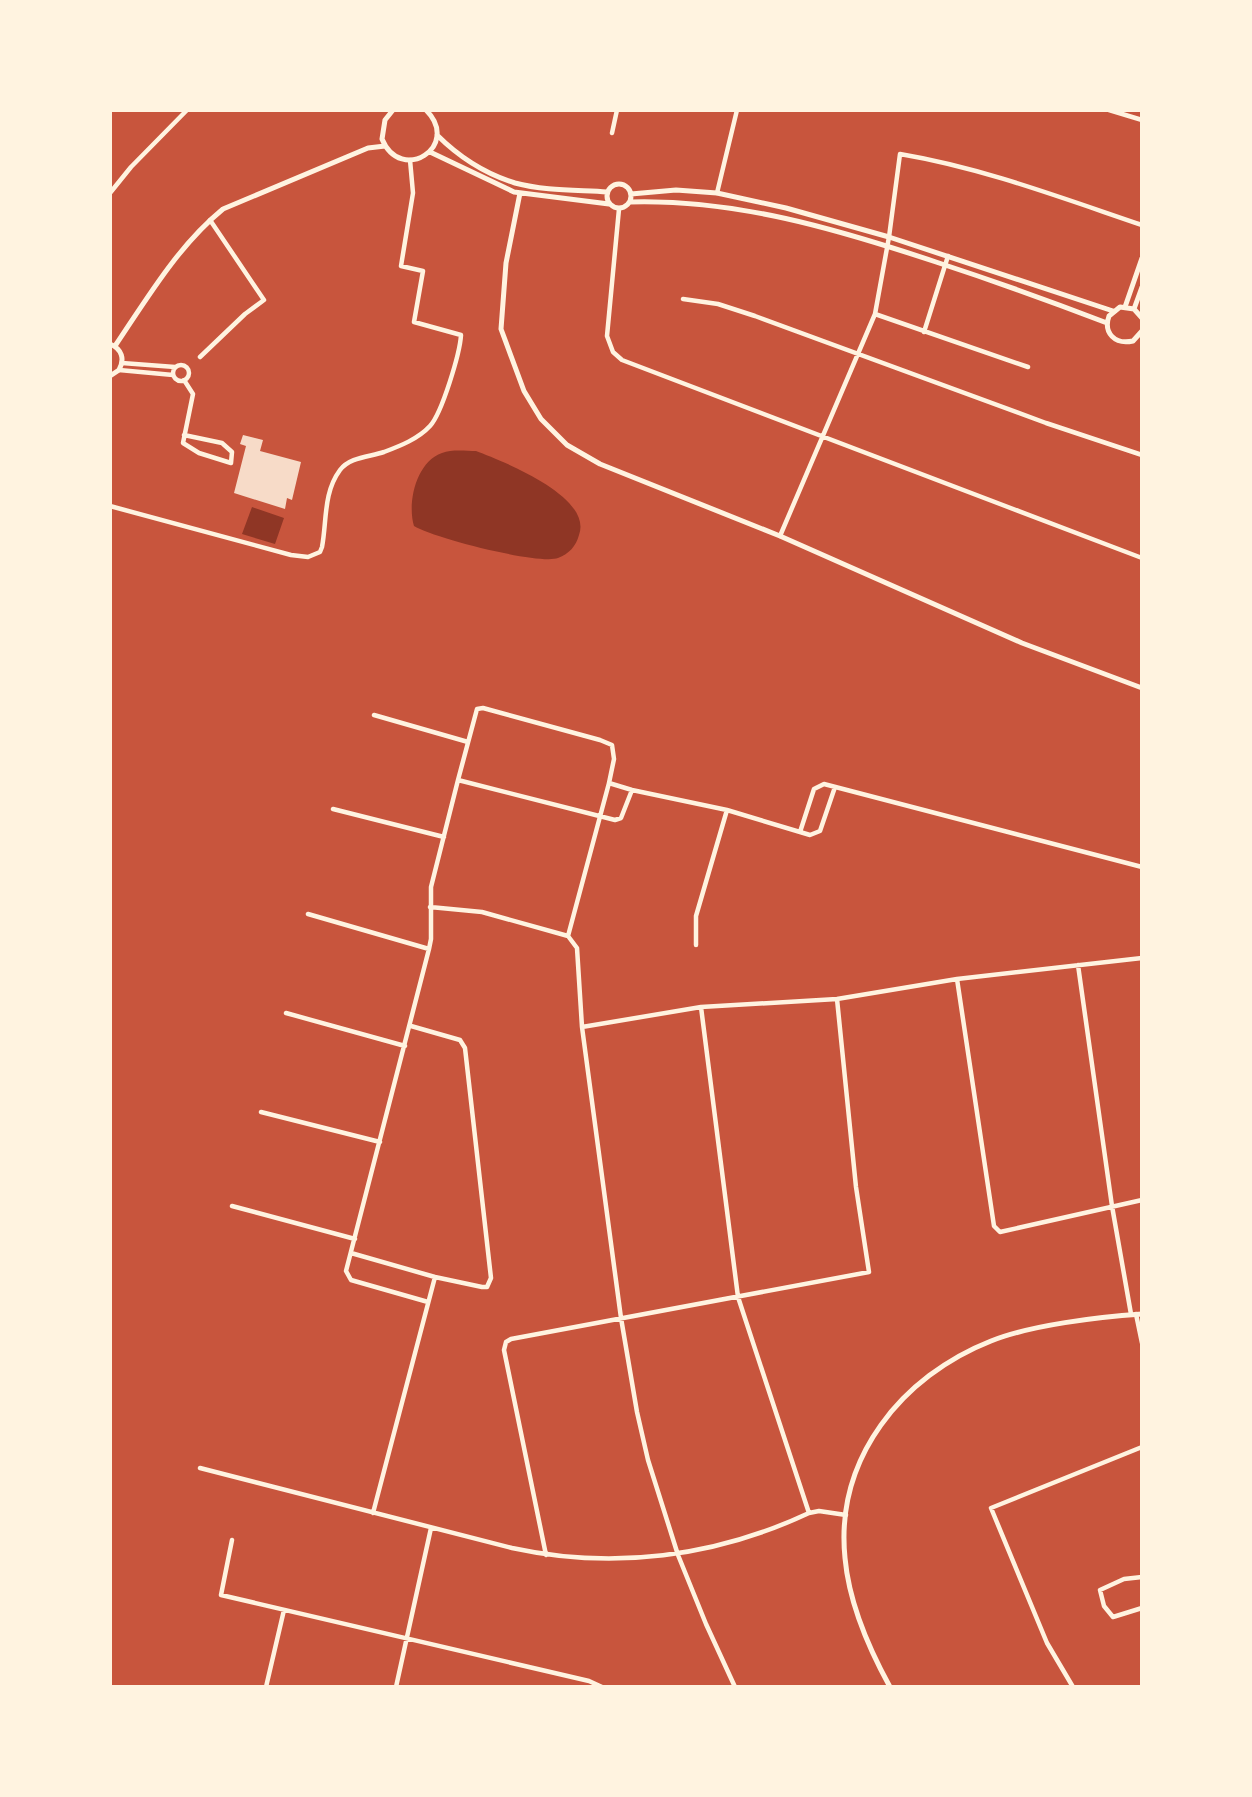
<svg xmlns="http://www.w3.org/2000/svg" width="1252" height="1797" viewBox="0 0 1252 1797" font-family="Mulish,sans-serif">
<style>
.water{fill:#8f3625}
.building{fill:#f7dbc8}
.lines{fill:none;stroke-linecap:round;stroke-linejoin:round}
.minor{stroke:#fff3e0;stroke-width:4.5}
.tertiary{stroke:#fff3e0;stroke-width:5}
</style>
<rect width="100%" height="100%" fill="#c8553d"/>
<path class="water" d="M476 451C505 462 593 497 579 535 576 546 569 554 558 558 539 565 433 538 414 526 407 503 416 462 442 453 452 449 466 451 476 451Z
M252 507 284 518 275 544 242 534Z"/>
<path class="building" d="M243 435 263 440 260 451 301 462 292 500 287 498 285 509 234 493 246 446 240 444Z"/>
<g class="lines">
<path class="minor" d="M1109 110 1142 120
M612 133 617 110
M110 193 131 167 187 110
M717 193 737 110
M619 209 607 336 613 352 622 360 1142 558
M683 299 718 304 755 316 1046 423 1142 455
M875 314 1028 367
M924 332 948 256
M200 357 245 314 264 300 210 220
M122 363 175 367
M173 373a8 8 0 1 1 16 0a8 8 0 1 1-16 0Z
M119 370 173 375
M184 380 193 394 183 443 199 453 231 463 232 452 222 443 184 435
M110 506 291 555 308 557 320 552 322 547C327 521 323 493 340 470 350 457 369 457 384 452 400 446 418 439 430 426 442 413 460 353 461 335L414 322 423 271 401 266 413 193 410 160
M780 536 875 314 889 237 900 154C983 168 1062 198 1142 225
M374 715 468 742
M458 780 477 709 483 708 600 740 612 745 614 759 609 783 568 936 577 948 582 1027 621 1318 637 1412 648 1460 678 1555 706 1624 735 1687
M609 783 632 790 727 810 810 835 820 831 835 787
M333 809 444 837
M800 832 814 789 824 784 1142 867
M430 907 482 912 568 936
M308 914 429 949
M696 945V916L727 810
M1078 965 1112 1206 1131 1314
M957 979 994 1226 1000 1232 1142 1200
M701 1007 738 1297 809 1513
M286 1013 405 1046
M582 1027 701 1007 837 999 957 979 1142 958
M261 1112 380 1142
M232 1206 355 1239
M351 1253 435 1277 482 1287H487L491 1278 465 1048 460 1040 411 1026
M428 1302 351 1280 346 1271 429 949 431 939V887L458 780 615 820 621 818 632 790
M1136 1314 1142 1343
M200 1468 512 1548C613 1570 715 1557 809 1513L819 1511 846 1515
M373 1513 435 1277
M232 1540 221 1595 589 1681 602 1687
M546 1555 504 1350 506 1342 511 1339 869 1272 856 1187 837 999
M1142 1577 1124 1579 1100 1590 1104 1606 1113 1617 1142 1608
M266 1687 284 1610
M396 1687 431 1528
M1073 1687 1047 1643 991 1508 1142 1447"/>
<path class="tertiary" d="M393 110 385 120 382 139C401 185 462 146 426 110
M437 135C459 157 486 174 515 183 544 191 578 190 607 192
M430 152 514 192 609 204
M607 196a12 12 0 1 1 24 0a12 12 0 1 1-24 0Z
M520 193 506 263 501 329 524 391 541 419 567 445 600 464 780 536 1022 643 1142 688
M631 194 676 190 717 193 786 208 889 237 1113 311
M630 202C736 199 837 229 936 262 994 281 1050 301 1107 323
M1125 307 1142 258
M1134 309 1142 287
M1142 318 1134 309 1120 307 1109 316C1103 333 1115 345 1133 341L1142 331
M110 344C122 349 125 359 119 370L110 376
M115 346C148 297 178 246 223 209L368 148 385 146
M890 1687C868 1647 849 1603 845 1558 835 1458 902 1376 991 1341 1031 1325 1098 1317 1142 1314"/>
</g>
<rect width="1252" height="1797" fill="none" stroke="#fff3e0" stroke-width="224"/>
</svg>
